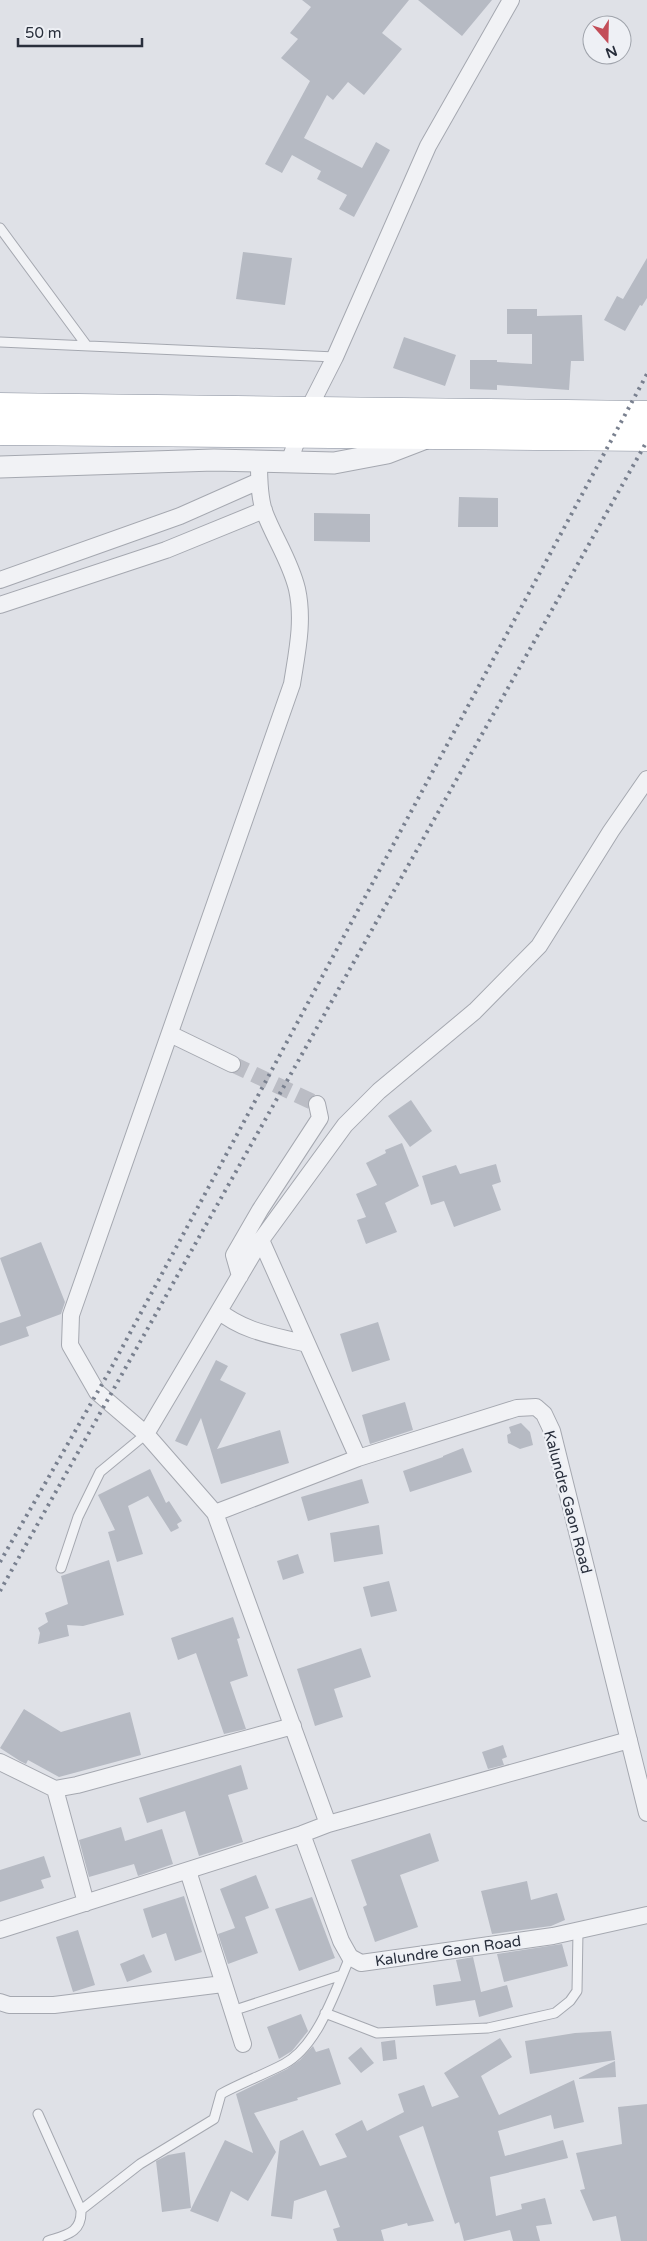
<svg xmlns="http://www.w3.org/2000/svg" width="647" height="2241" viewBox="0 0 647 2241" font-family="'Varela Round',sans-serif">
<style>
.building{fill:#b6bac3}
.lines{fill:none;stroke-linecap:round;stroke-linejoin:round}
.minor-tunnel{stroke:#bbbdc5;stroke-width:16;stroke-dasharray:16 8;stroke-linecap:butt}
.service-casing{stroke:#a5a8b0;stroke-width:11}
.minor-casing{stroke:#a5a8b0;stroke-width:18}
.tertiary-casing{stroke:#a5a8b0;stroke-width:23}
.trunk-casing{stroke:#878e9c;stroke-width:29}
.service{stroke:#f1f2f5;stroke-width:9}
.minor{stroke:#f1f2f5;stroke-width:16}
.tertiary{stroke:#f1f2f5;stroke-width:21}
.trunk{stroke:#fff;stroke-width:28}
.rail{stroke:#79808f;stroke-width:4;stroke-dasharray:2.5 5;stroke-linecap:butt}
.labels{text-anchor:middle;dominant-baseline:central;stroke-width:4.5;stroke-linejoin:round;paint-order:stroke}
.street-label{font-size:15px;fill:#292f3c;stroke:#eef0f5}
</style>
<rect width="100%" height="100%" fill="#dfe1e7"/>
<path class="building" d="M302 0H409L382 33 402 49 364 95 348 82 333 100 327 95 304 138 362 168 376 142 390 150 354 217 339 209 347 195 317 179 321 171 292 155 282 173 265 164 310 81 281 58 298 39 290 33 311 7Z
M418 0H492L462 36Z
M243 252 292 258 285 305 236 299Z
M647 258V298L642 306 640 305 625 331 604 320 617 296 623 299Z
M507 309H537V316L582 315 584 361H571L569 390 497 385V390L470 389V360H497V362L532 364V334H507Z
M404 337 456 355 445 386 393 368Z
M459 497 498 498V527H458Z
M314 513 370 514V542L314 541Z
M411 1100 432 1131 410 1147 388 1116Z
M402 1143 419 1186 385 1203 397 1232 366 1244 357 1220 366 1217 356 1194 377 1185 366 1163 386 1153 385 1150Z
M496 1164 501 1182 492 1185 501 1210 454 1227 444 1201 431 1205 422 1176 456 1165 460 1174Z
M41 1242 65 1302 61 1314 26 1327 29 1336 0 1346V1323L21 1316 0 1258Z
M378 1322 390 1360 352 1372 340 1334Z
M216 1360 228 1366 220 1380 246 1393 217 1449 280 1430 289 1463 221 1484 201 1418 187 1446 175 1441Z
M405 1402 413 1430 370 1444 362 1415Z
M521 1423 530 1432 533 1445 520 1449 508 1443 507 1435 511 1433 509 1427Z
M463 1448 472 1472 410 1492 403 1471 443 1457V1456Z
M150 1469 166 1503 169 1501 182 1521 177 1524 179 1528 171 1532 148 1496 128 1506 143 1554 117 1562 108 1532 115 1530 98 1495Z
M362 1479 369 1503 308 1521 301 1497Z
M379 1525 383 1554 334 1562 330 1533Z
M298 1554 304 1573 283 1580 277 1561Z
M109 1560 124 1615 83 1626 67 1625 69 1636 38 1644 40 1633 38 1628 48 1622 45 1613 68 1604 61 1576Z
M389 1581 397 1611 371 1617 363 1587Z
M233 1617 240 1638 237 1639 248 1676 230 1682 246 1729 224 1734 196 1653 178 1660 171 1638Z
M361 1648 371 1677 334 1689 343 1717 315 1726 297 1669Z
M24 1709 61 1732 130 1712 141 1755 59 1777 28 1760 26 1764 20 1761 0 1748Z
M503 1745 507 1757 502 1759 504 1765 488 1769 482 1752Z
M241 1765 248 1789 228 1795 243 1842 199 1856 185 1811 147 1823 139 1798Z
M121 1827 125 1841 162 1829 173 1864 138 1876 134 1864 89 1877 79 1840Z
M430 1833 439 1861 400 1875 418 1927 375 1942 363 1907 367 1905 351 1860Z
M44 1856 51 1877 41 1880 44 1888 0 1902V1870Z
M256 1875 269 1908 245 1917 258 1953 228 1964 218 1934 235 1928 220 1889Z
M527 1881 531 1900 557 1893 565 1920 551 1926 492 1934 481 1891Z
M184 1896 202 1952 175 1961 166 1933 152 1938 143 1909Z
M312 1897 335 1958 299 1971 275 1909Z
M78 1930 95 1985 73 1992 56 1937Z
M562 1944 568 1966 504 1982 497 1954Z
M144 1954 152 1972 127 1982 120 1964Z
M473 1957 481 1992 507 1985 513 2007 479 2017 475 2000 436 2006 433 1985 461 1981 456 1960Z
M301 2014 308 2031 292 2051 279 2059 267 2027Z
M611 2031 615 2060 530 2074 525 2041 575 2033Z
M500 2038 512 2057 481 2076 499 2115 574 2080 584 2122 554 2129 551 2115 498 2131 505 2156 563 2140 568 2158 490 2177 496 2216 522 2209 521 2204 545 2198 552 2224 536 2226 540 2241H513L510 2230 464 2241 459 2222 455 2224 423 2126 399 2136 434 2221 408 2226 407 2223 381 2230 384 2241H337L333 2229 340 2227 326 2190 294 2201 292 2219 271 2216 280 2141 303 2130 320 2166 347 2157 335 2134 362 2120 367 2131 404 2112 398 2094 424 2085 432 2107 459 2097 444 2073Z
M395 2040 397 2059 383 2061 381 2042Z
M313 2046 316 2052 329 2048 341 2084 297 2098 298 2100 254 2113 276 2152 248 2201 231 2191 218 2222 190 2211 225 2140 253 2153 236 2094 287 2069 300 2060Z
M361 2047 374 2063 361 2073 348 2058Z
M615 2061 616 2077 579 2079V2078Z
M647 2104V2241H621L616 2216 593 2221 580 2190 585 2189 576 2153 622 2144 618 2107Z
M185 2152 191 2208 162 2212 156 2161 168 2155Z"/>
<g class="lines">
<path class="minor-tunnel" d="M232 1064 317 1104"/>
<defs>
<path id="service" d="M0 228 87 346
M0 342 335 357
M61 1568 78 1517 100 1472 146 1434
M232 2011 342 1975
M325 2013 377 2033 488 2028 555 2013 570 2001 577 1991 578 1931
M38 2114 81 2210C82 2233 66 2235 48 2241
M81 2210 140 2164 214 2119 221 2094C241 2083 263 2075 284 2064 318 2046 335 1991 350 1957"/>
<path id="minor" d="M289 462 308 410 335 357 428 146 511 0
M0 580 180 516 259 481
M0 605 166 550 264 510
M170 1034 232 1064
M261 1240 358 1458
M240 1276 234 1255 260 1210 320 1118 317 1104
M219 1311C244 1332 276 1336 307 1344
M146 1434 261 1240 345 1125 379 1091 475 1011 539 946 611 831 647 779
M215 1513 358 1458 517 1408 536 1407 544 1414 552 1431 647 1813
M0 1762 55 1789 77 1785 293 1726
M55 1789 86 1903
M328 1824 629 1740
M302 1834 341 1941 350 1957 361 1963 553 1936 647 1915
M188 1871 243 2044
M0 1930 302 1834 328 1824 215 1513 146 1434 97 1392 70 1345 71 1315 292 684C297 652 304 621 297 589 290 560 274 538 264 511 259 496 259 477 259 462
M0 2002 9 2005H54L223 1984"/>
<path id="tertiary" d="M0 467 214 460 334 463 387 453 426 438"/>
<path id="trunk" d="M0 407 647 415
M0 431 647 437"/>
</defs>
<use href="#service" class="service-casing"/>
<use href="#minor" class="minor-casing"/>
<use href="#tertiary" class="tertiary-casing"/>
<use href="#trunk" class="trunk-casing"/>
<use href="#service" class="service"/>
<use href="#minor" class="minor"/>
<use href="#tertiary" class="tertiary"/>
<use href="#trunk" class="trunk"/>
<path class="rail" d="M0 1562 109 1372 647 374
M0 1591 647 441"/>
</g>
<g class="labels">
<g class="street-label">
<text transform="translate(568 1502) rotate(75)">Kalundre Gaon Road</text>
<text transform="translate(448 1951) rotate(-8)">Kalundre Gaon Road</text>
</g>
</g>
<g transform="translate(607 40) rotate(160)"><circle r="24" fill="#eef0f5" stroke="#9fa3ab"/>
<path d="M0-4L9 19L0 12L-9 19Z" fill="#c34d58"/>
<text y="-8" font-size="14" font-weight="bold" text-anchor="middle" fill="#292f3c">N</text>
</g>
<path d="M18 38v8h124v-8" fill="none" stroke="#292f3c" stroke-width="2.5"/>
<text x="25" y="38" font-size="15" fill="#292f3c" stroke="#eef0f5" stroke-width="4" paint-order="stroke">50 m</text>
</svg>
